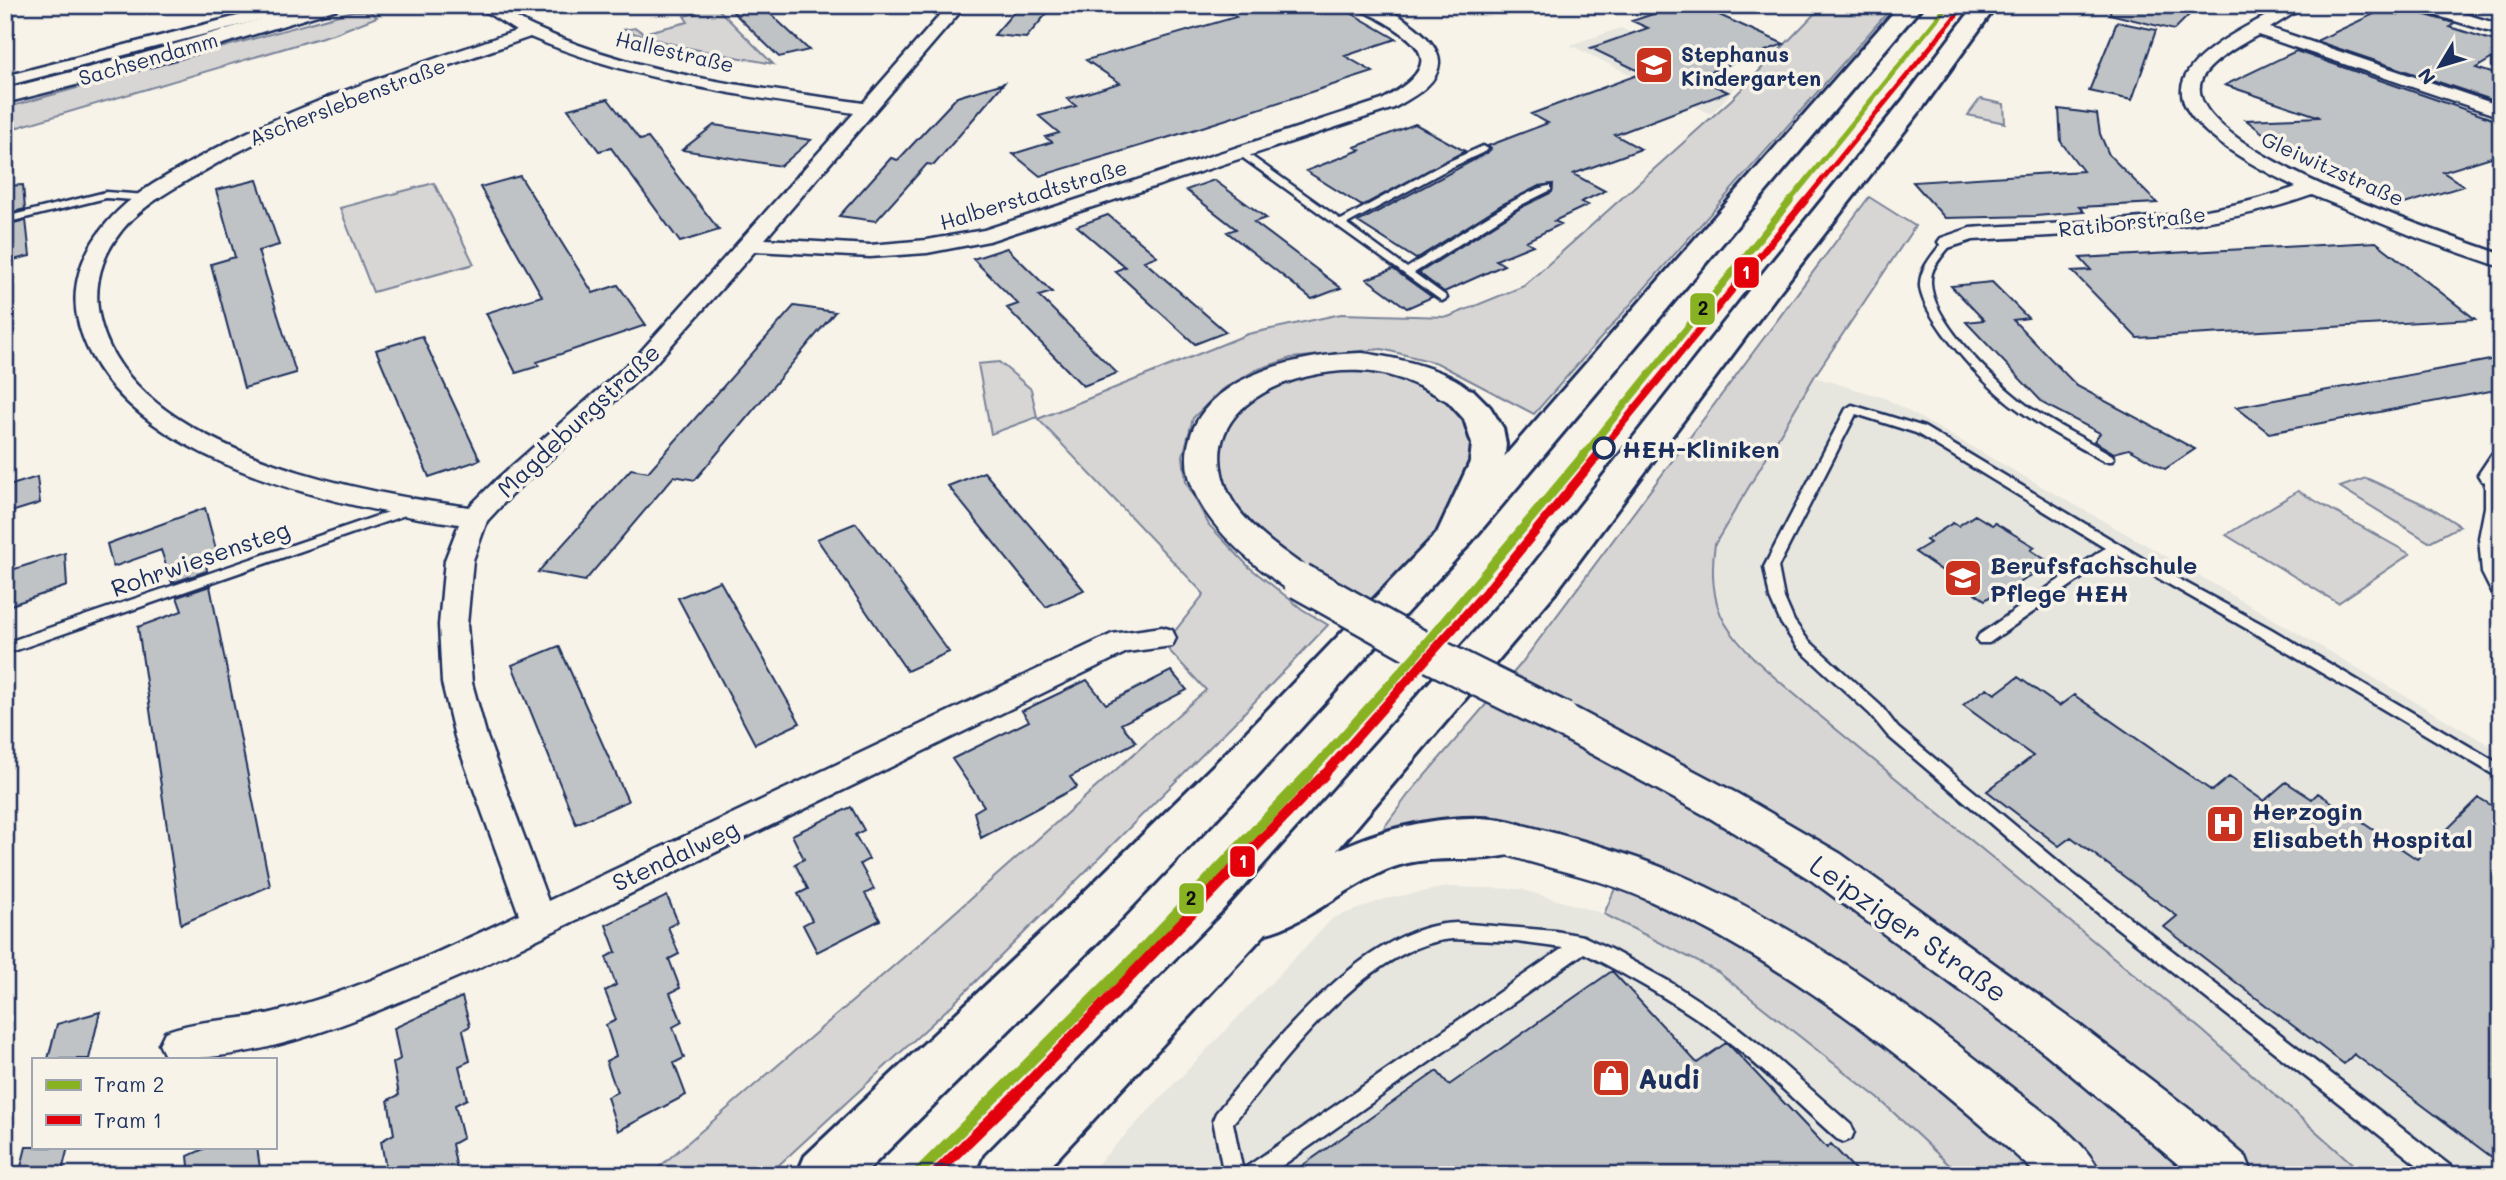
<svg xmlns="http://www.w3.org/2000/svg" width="2506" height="1180" viewBox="0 0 2506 1180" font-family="Mali,sans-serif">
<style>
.built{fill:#e6e5de}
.green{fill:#d7d6d4;stroke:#798299;stroke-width:2}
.building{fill:#c0c3c5;stroke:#1b2f5e;stroke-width:2}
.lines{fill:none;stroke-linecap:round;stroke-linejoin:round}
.service-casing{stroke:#1b2f5e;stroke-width:5}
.minor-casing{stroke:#1b2f5e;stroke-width:5}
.tertiary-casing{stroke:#1b2f5e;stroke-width:5}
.trunk-casing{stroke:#1b2f5e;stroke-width:6}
.motorway-casing{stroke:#1b2f5e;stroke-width:6}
.service{fill:#f7f3e8;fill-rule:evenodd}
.minor{fill:#f7f3e8;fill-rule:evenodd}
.tertiary{fill:#f7f3e8;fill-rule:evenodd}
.trunk{fill:#f7f3e8;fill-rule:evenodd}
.motorway{fill:#f7f3e8;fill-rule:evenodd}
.tertiary-bridge-casing{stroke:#1b2f5e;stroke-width:40;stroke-linecap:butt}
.tertiary-bridge{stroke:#f7f3e8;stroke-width:35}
.tram-1-far3-casing{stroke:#f7f3e8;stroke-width:9}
.tram-1-far2-casing{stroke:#f7f3e8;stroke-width:11}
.tram-1-far1-casing{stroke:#f7f3e8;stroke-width:14}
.tram-1-casing{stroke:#f7f3e8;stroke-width:17}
.tram-2-far3-casing{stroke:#f7f3e8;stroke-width:9}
.tram-2-far2-casing{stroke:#f7f3e8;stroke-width:11}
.tram-2-far1-casing{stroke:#f7f3e8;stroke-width:14}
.tram-2-casing{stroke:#f7f3e8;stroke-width:17}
.tram-1-far3{stroke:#88b221;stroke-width:5}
.tram-1-far2{stroke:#88b221;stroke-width:7}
.tram-1-far1{stroke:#88b221;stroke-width:9}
.tram-1{stroke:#88b221;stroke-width:11}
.tram-2-far3{stroke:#e3000b;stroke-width:5}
.tram-2-far2{stroke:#e3000b;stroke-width:7}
.tram-2-far1{stroke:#e3000b;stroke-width:9}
.tram-2{stroke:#e3000b;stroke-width:11}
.stop-dot{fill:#f7f3e8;stroke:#1b2f5e;stroke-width:3.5}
.labels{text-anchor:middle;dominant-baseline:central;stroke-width:7;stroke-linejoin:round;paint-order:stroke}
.far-street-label{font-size:21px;fill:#1b2f5e;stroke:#f7f3e8}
.far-poi-label{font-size:21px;font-weight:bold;fill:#1b2f5e;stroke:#f7f3e8;text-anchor:start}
.street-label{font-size:24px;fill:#1b2f5e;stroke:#f7f3e8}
.stop-label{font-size:24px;font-weight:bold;fill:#1b2f5e;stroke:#f7f3e8;text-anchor:start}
.poi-label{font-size:24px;font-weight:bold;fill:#1b2f5e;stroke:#f7f3e8;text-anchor:start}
.near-street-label{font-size:28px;fill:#1b2f5e;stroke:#f7f3e8}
.near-poi-label{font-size:28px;font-weight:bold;fill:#1b2f5e;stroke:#f7f3e8;text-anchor:start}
.line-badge{stroke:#f7f3e8;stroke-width:2.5}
.badge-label{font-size:19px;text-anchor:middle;font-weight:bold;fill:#fff}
.pale-badge-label{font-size:19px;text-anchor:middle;font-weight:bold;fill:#111}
</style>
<rect width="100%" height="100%" fill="#f7f3e8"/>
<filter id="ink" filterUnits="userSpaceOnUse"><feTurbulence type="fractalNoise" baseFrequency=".0143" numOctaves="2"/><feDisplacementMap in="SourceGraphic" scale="14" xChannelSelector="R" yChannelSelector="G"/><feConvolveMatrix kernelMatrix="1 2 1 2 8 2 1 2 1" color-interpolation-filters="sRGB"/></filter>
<g filter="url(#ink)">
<path class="built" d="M1621 28 1739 84 1711 114 1570 45Z
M1814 377 1885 398 2162 554 2501 752V1175H2365L2203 1031 1814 711 1753 655 1725 623 1717 600 1712 569 1715 544Z
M1447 887 1520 889 1604 914 1718 972 1879 1099 1960 1175H1087L1333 918 1385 899Z"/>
<path class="green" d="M690 5H714L773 64 683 47 622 30 636 28 643 33 688 22 684 16 697 13Z
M1823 5H1894L1534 414 1437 363 1382 349 1291 358 1256 370 1221 390 1193 418 1183 456 1186 482 1209 525 1249 567 1302 609 1328 625 1238 719 953 1004 768 1175H650L918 945 1206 690 1164 645 1204 594 1038 419 1248 334 1341 314 1448 317 1524 286 1732 99Z
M353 11H370L377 17 336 33 5 131V108Z
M201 38 5 91V83Z
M1980 99 2004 104 2005 123 1968 115Z
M434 183 474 264 373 292 340 208Z
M1869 197 1915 226 1814 377 1715 544C1711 569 1712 601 1725 623 1745 656 1786 686 1814 711L2203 1031 2365 1175H1960L1879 1099 1718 972 1604 914 1628 858 1549 830 1460 819 1380 833 1408 795 1520 665Z
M999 362 1031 389 1037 417 991 434 978 364Z
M1359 371 1398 377 1450 403 1464 417 1473 443 1471 459 1437 534 1368 604C1322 578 1272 551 1239 508 1205 463 1221 413 1270 388 1298 374 1329 372 1359 371Z
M2366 478 2432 508 2460 526 2429 542 2340 487Z
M2298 491 2410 554 2338 603 2226 535Z"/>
<path class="building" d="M726 5H761L809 50 779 57Z
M1020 5H1054L1026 38 994 35Z
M1217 5H1337L1396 39 1345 56 1373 72 1193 130 1040 176 1013 154 1052 142 1045 137 1059 133 1039 116 1076 106 1067 99 1120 83 1086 60 1236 17Z
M1680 5H1697L1784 44 1696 77 1728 92 1615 135 1641 149 1573 174 1605 191 1581 202 1588 205 1554 221 1561 224 1526 241 1533 245 1496 260 1504 265 1444 292 1419 273 1522 207 1552 192 1553 184 1539 186 1501 205 1416 259 1358 222 1487 153 1491 149 1488 146 1548 123 1531 114 1643 73 1591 48 1648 28 1632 21Z
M2111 5H2199L2174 30 2110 14Z
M2393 5H2408L2411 11 2454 23 2450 27 2501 43V53L2476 68 2501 76V96L2492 100 2316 41Z
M2117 22 2156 30 2132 100 2089 91Z
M2296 51 2501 122V154L2443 172 2464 186 2398 206 2314 164 2304 165 2246 120 2320 117 2225 85Z
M1004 83 934 165 927 164 876 221 839 216 891 158 898 160 957 97Z
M608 99 640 140 648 138 719 230 680 242 611 148 599 151 568 109Z
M2059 109 2097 114 2100 134 2109 155 2157 203 2079 207 2084 212 2036 216 1945 218 1913 182 2083 171 2061 142Z
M1415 124 1465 151 1362 206 1306 171 1360 150 1355 147Z
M714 125 811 140 781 166 682 150Z
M520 176 593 293 618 285 646 325 537 362 539 366 516 373 486 313 542 296 480 187Z
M257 180 279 245 258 251 296 373 244 388 211 264 235 257 216 190Z
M1214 180 1266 218 1254 222 1341 288 1312 299 1227 232 1236 229 1186 190Z
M23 185 25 209 5 214V186Z
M1108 215 1157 256 1144 261 1226 332 1195 344 1115 271 1125 267 1077 226Z
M26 220 30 256 5 262V225Z
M2376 242 2475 319 2137 338 2072 271 2091 270 2080 258Z
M1007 248 1052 292 1039 296 1117 373 1083 386 1007 308 1018 304 973 259Z
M1393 269 1432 297 1407 308 1367 279Z
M1992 282 2028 318 2013 320 2077 386 2195 449 2165 469 2129 449 2114 453 2094 441 2100 433 2044 404 1966 322 1984 320 1951 286Z
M794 306 835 312 695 480 674 476 585 581 538 572 631 469 648 472Z
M422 336 480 460 429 477 376 350Z
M2501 358V389L2269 433 2236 407Z
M984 472 1043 541 1084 590 1046 607 948 486Z
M37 477 40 503 5 514V487Z
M205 508 218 557 206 562 207 571 172 583 161 550 113 567 107 544Z
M1975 515 1992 525 1995 523 2035 547 2031 550 2046 560 2028 572 2033 574 2006 592 2001 589 1985 600 1915 552 1930 543 1926 540 1953 523 1958 526Z
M856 523 871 543 949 652 907 671 817 539Z
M65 553 67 586 5 607V572Z
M720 581 800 723 755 744 678 598Z
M210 586 270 886 181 924 138 627 182 611 177 597Z
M559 646 628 801 576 824 512 665Z
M1171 671 1187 690 1121 724 1136 742 1070 777 1077 787 981 838 974 812 984 806 952 759 1029 721 1022 711 1087 680 1106 704Z
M2018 677 2059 706 2074 695 2212 791 2229 777 2264 801 2286 782 2312 799 2318 793 2417 859 2479 798 2501 811V1164L2354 1054 2344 1064 2272 1010 2164 927 2177 916 2071 837 2059 846 1987 791 2033 756 1963 705 1987 688 1995 694Z
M851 807 864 830 855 835 869 859 860 864 874 889 865 894 880 920 817 952 803 925 812 920 798 894 808 889 795 864 804 859 792 835Z
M667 896 678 922 668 927 679 954 669 959 680 988 670 993 682 1022 673 1027 684 1058 674 1063 686 1095 618 1131 607 1097 617 1092 606 1061 616 1056 606 1025 616 1020 605 991 616 985 606 957 616 952 606 925Z
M1612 971 1697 1063 1726 1043 1732 1048 1827 1148 1831 1144 1860 1175H1289L1437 1071 1449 1085Z
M462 997 470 1026 463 1030 470 1061 459 1066 467 1099 455 1105 463 1138 452 1144 458 1175H387L381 1141 394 1134 388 1100 399 1095 393 1063 400 1059 394 1028Z
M100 1012 89 1059H48L57 1024Z
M26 1147H68L61 1175H19Z
M208 1147H257L261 1175H190L188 1156Z"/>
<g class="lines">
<defs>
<path id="service" d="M1483 146 1488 149 1486 151 1450 168 1347 224 1407 268C1431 253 1530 184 1551 186V190L1521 205 1414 273 1446 296 1447 298 1442 301 1236 153 1244 151 1341 220 1443 164Z
M106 192 146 195 151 198 146 201 106 198 5 223V217Z
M1948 239 1953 242C1947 251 1935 262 1932 273 1921 314 1999 385 2029 407 2055 425 2085 439 2112 455L2114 458 2112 461H2104C2076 445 2046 430 2020 411 1991 391 1966 363 1944 334 1935 321 1922 304 1920 287 1919 268 1934 254 1944 240Z
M1852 405 1924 427 2162 570 2271 629 2501 765V779L2261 637 2116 554 1989 643H1979L1977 639 1979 635 2105 548 1916 433 1856 414 1778 567 1784 598 1794 621 1807 639 1881 706 1898 728 2072 873 2453 1168 2456 1175H2430L2060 883 1888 736 1870 714 1797 647 1781 623 1770 598 1764 567 1846 409Z
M2491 471 2497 475 2499 507 2493 538 2496 573 2501 583V602L2496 601 2482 573 2479 538 2485 507V475Z
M409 505 416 509 414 512 5 654V643Z
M1456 923 1555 931 1583 936 1610 949 1670 982 1727 1019 1772 1055 1851 1125 1854 1132 1851 1139 1844 1142 1837 1139C1802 1108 1770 1075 1734 1046 1688 1009 1636 980 1584 953L1269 1175H1224L1213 1120 1216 1113C1269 1048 1364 925 1456 923ZM1452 939 1517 942 1563 948 1245 1168 1243 1172 1233 1123C1283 1061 1367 946 1452 939Z"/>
<path id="minor" d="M280 5H307L305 8 5 86V76Z
M475 5C504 5 510 16 534 27 563 40 594 51 625 60 702 83 784 91 863 103L949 5H966L765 239 870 245 927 240 984 230 1382 100C1436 69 1434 49 1379 19 1371 14 1361 12 1355 5 1362 5 1371 4 1377 6 1397 11 1440 40 1439 63 1438 85 1411 98 1394 108L989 241 927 253 870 257 755 251 651 368 514 492 487 521 473 560 467 625 472 683 487 737 548 901 1112 634 1162 627 1172 630 1176 638 1172 646 1127 652 478 968C379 1010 281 1059 172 1059L165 1056 159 1044 165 1032C196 1019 240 1021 275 1012 359 990 440 952 519 914L455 737 442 683 439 625 445 560 459 524C339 508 116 460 79 325 67 282 87 241 118 211 139 190 167 176 193 161 294 103 406 69 516 31ZM530 37C634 81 744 96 854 113L635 358 496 480 469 507C357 493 125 448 99 315 92 279 106 245 132 219 153 199 181 184 207 169 308 110 420 76 530 37Z
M2287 5H2307L2270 28 2501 106V117L2258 35C2243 43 2206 64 2201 81 2179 148 2451 236 2501 254V267L2420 239 2312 195C2204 234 2086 233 1973 240L1948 248 1941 246 1938 242 1941 238 1970 228C2078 221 2194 224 2296 187 2266 172 2166 124 2184 80 2196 48 2258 21 2287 5Z
M2410 5H2436L2501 25V35L2412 8Z
M2501 452V480L2491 483 2482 481 2478 475 2492 454Z"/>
<path id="tertiary" d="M308 5H340L337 9 154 65 5 103V89L138 55Z
M1362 353C1393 357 1458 370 1476 397L1472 403 1461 406C1448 403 1439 396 1427 390 1407 380 1384 372 1361 371 1293 368 1191 406 1228 492 1243 526 1283 551 1312 572L1317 581 1312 590C1307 591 1302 593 1297 592 1285 590 1275 580 1266 573 1233 548 1186 503 1187 458 1190 377 1299 354 1362 353Z
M1563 705 1577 709 1738 794 1841 854 2077 1023 2197 1115 2246 1157 2253 1175H2191L2045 1053 1811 880 1710 818 1549 731 1544 720 1549 709Z
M1506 821C1564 835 1622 850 1678 874 1798 926 1906 1002 2007 1084 2037 1108 2087 1140 2101 1175H2038C1920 1068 1794 967 1648 900 1598 877 1544 868 1491 850L1485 838 1491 826Z"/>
<path id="trunk" d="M1461 387 1473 390 1490 407 1503 428 1506 444 1504 462 1466 548 1258 775 1111 929 863 1175H797L805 1156 1077 899 1228 751 1437 533 1470 462 1472 444 1464 419 1444 397 1449 390Z
M1541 570 1555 573 1560 583 1555 593 1337 850C1385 826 1471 807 1522 825L1529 838 1522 851C1482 866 1436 852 1394 867 1351 882 1307 924 1266 933L1042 1175H977L985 1156 1224 913 1527 573Z"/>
<path id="motorway" d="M1900 5H1923L1466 548 1453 552 1440 548 1434 539 1440 530Z
M1975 5H1997L1921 110 1776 296 1555 593 1541 596 1527 593 1522 583 1527 573 1754 284 1903 100Z"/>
</defs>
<use href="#service" class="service-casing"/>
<use href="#minor" class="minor-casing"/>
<use href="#tertiary" class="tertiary-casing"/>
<use href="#trunk" class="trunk-casing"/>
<use href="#motorway" class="motorway-casing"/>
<use href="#service" class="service"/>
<use href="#minor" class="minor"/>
<use href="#tertiary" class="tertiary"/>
<use href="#trunk" class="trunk"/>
<use href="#motorway" class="motorway"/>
<defs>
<path id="tertiary-bridge" d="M1300 581 1434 656 1563 720"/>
</defs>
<use href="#tertiary-bridge" class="tertiary-bridge-casing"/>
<use href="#tertiary-bridge" class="tertiary-bridge"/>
<defs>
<path id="tram-1-far3" d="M1789 202 1948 5"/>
<path id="tram-1-far2" d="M1583 456 1790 201"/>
<path id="tram-1-far1" d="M1306 777 1416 655 1584 455"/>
<path id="tram-1" d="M916 1175 1135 957 1308 775"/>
<path id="tram-2-far3" d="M1804 202 1958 13"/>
<path id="tram-2-far2" d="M1596 456 1805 201"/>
<path id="tram-2-far1" d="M1322 777 1490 587 1598 455"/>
<path id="tram-2" d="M934 1175 1028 1083 1324 775"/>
</defs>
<use href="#tram-1-far3" class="tram-1-far3-casing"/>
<use href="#tram-1-far2" class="tram-1-far2-casing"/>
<use href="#tram-1-far1" class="tram-1-far1-casing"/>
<use href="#tram-1" class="tram-1-casing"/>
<use href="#tram-2-far3" class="tram-2-far3-casing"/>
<use href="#tram-2-far2" class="tram-2-far2-casing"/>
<use href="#tram-2-far1" class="tram-2-far1-casing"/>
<use href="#tram-2" class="tram-2-casing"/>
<use href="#tram-1-far3" class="tram-1-far3"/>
<use href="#tram-1-far2" class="tram-1-far2"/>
<use href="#tram-1-far1" class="tram-1-far1"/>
<use href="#tram-1" class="tram-1"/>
<use href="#tram-2-far3" class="tram-2-far3"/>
<use href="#tram-2-far2" class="tram-2-far2"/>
<use href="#tram-2-far1" class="tram-2-far1"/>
<use href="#tram-2" class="tram-2"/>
</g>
</g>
<defs>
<symbol id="school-square" viewBox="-11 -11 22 22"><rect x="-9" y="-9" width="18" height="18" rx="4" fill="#c8321e" stroke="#f7f3e8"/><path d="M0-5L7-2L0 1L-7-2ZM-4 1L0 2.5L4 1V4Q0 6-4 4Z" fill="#fff"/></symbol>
<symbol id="hospital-square" viewBox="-11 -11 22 22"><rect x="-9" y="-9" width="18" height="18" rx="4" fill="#c8321e" stroke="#f7f3e8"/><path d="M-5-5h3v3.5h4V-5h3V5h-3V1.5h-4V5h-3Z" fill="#fff"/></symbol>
<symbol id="shop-square" viewBox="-11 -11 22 22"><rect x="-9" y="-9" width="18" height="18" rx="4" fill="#c8321e" stroke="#f7f3e8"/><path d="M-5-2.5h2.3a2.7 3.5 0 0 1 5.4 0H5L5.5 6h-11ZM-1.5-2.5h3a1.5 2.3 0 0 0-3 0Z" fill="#fff"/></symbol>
</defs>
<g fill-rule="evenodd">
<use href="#school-square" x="1632" y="43" width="44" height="44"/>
<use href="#school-square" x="1941" y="556" width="44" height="44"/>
<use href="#hospital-square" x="2203" y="802" width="44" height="44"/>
<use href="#shop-square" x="1589" y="1056" width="44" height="44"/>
</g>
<circle class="stop-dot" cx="1604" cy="448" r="10"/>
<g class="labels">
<g class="far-street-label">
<text transform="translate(675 51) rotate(13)">Hallestraße</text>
<text transform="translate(148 58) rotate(-16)">Sachsendamm</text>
<text transform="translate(347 101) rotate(-21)">Ascherslebenstraße</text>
<text transform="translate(2333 168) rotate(24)">Gleiwitzstraße</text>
<text transform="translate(1033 194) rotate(-17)">Halberstadtstraße</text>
<text transform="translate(2132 221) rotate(-6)">Ratiborstraße</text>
</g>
<g class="far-poi-label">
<text x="1681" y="53">Stephanus<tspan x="1681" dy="24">Kindergarten</tspan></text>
</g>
<g class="street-label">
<text transform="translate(578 420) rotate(-43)">Magdeburgstraße</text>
<text transform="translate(200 558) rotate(-19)">Rohrwiesensteg</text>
<text transform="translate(675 855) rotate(-25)">Stendalweg</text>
</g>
<g class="stop-label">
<text x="1622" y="448">HEH-Kliniken</text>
</g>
<g class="poi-label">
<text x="1990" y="564">Berufsfachschule<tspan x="1990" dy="28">Pflege HEH</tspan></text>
<text x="2252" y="810">Herzogin<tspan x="2252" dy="28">Elisabeth Hospital</tspan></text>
</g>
<g class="near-street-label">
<text transform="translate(1909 928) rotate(35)">Leipziger Straße</text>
</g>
<g class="near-poi-label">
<text x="1638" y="1078">Audi</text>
</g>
</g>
<g class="line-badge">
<rect x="1733" y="256" width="27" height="33" rx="7" fill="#e3000b"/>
<rect x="1689" y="292" width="27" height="34" rx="7" fill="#88b221"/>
<rect x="1229" y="845" width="27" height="33" rx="7" fill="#e3000b"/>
<rect x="1178" y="882" width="27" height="33" rx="7" fill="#88b221"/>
</g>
<g class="badge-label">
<text x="1746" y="279">1</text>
<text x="1243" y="868">1</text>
</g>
<g class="pale-badge-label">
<text x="1703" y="315">2</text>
<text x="1191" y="905">2</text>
</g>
<rect width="2506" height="1180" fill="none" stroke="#f7f3e8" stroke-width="28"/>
<rect x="14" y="14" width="2478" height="1152" fill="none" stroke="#1b2f5e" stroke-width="2.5" filter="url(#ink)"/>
<rect x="32" y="1058" width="245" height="91" fill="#f7f3e8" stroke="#9fa5b1" stroke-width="2"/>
<rect x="46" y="1080" width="35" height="10" fill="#88b221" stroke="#9fa5b1" stroke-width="2"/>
<text x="94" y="1092" font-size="21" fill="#1b2f5e">Tram 2</text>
<rect x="46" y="1115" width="35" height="10" fill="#e3000b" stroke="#9fa5b1" stroke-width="2"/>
<text x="94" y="1128" font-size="21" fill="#1b2f5e">Tram 1</text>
<g transform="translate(2440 66) rotate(232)" stroke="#f7f3e8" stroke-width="5" paint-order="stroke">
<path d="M0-5L12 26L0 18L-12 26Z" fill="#1b2f5e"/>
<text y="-10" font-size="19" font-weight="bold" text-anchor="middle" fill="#1b2f5e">N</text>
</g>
</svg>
